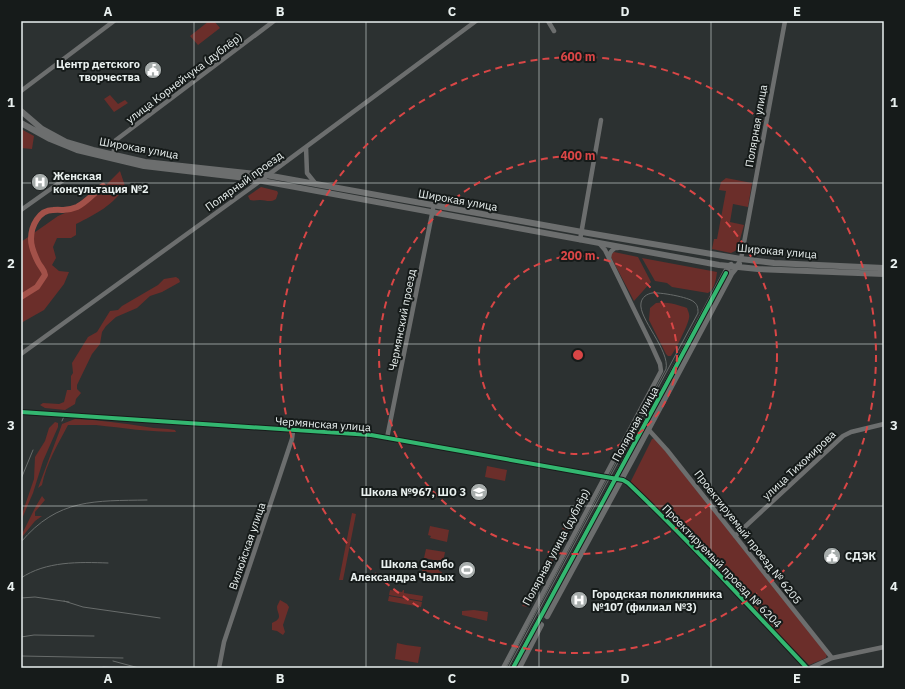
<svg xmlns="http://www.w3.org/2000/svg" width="905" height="689" viewBox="0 0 905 689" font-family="'IBM Plex Sans',sans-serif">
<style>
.green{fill:#6b2e2a}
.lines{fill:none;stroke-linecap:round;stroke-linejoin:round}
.river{stroke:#a35149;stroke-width:6}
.minor{stroke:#6c6e6e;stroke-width:4.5}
.major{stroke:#6c6e6e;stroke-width:6}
.tram{stroke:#686c6b;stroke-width:1}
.rail{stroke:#686c6b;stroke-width:1}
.cycleway-casing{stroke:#161b1a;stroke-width:6}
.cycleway{stroke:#33b770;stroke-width:4}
.grid{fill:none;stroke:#e9f0ef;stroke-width:1;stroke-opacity:0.55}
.ring{fill:none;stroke:#d94646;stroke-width:2;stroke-dasharray:7 5}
.labels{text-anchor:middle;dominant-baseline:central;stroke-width:4;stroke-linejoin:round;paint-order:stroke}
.poi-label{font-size:11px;font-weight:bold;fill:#e9f0ef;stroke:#161b1a;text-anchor:end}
.street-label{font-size:11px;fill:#e9f0ef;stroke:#161b1a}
.centre{fill:#d94646;stroke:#161b1a;stroke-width:2}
.ring-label{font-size:12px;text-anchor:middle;font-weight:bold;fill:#d94646;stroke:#161b1a;stroke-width:4;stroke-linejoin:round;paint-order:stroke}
.neatline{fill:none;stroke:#e9f0ef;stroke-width:1.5}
.grid-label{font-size:13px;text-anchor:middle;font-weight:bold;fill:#e9f0ef}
</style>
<rect width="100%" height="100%" fill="#2c3131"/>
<path class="green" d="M209 21H214L220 28 198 45 190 36Z
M110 95 118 104 125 100 128 103 114 112 104 99Z
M21 129 34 136 32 149 21 148Z
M120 171 125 186C114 205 96 214 76 224V235L71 238H57L53 247 56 258 52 265 59 271 69 272 64 284 44 310 21 323V242L58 216 81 206 102 189Z
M726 178 752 183 748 207 733 204 730 222 744 225 737 250 731 253 712 249 714 239H717L726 191 719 190 721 182Z
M261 187 277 191 278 193 276 199C270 203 266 200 260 200 256 200 253 201 250 200L248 196Z
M614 252 638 257 651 282 634 301 611 257V254Z
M642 258 717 272C716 279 715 289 708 293L672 287 667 283 655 281Z
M176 277 179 279 180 282 162 292 150 296 137 308 116 317 106 326 102 332 100 344 92 354 77 385V389L81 393 76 399 75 404 65 410 45 408 40 405 43 403 59 404 64 402 67 390H71V376L73 373 72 363 88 337 97 332 110 311 118 310 122 306 158 285 164 279Z
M656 303C665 301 679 305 687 308 688 311 690 315 689 318 688 325 676 349 671 356H668L666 354 649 320 650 308Z
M75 419C99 420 123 423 147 427 156 429 166 428 175 430L176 432C150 432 123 428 96 425 86 425 77 425 68 425 58 444 46 464 42 485L38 488 61 427 62 424Z
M55 422 58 423V427L43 461 33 493 21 521V517L34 479 35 457 45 441 49 428Z
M655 438 827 654 826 658 809 665 630 483 652 439Z
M487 466 507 470 505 481 485 477Z
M584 488 590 491 569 531 562 529Z
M42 496 45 500 35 512V516H42L35 521 22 537 21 536 36 506Z
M352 513 356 514 343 580H339Z
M430 526 449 530 447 542 430 538 431 536 428 535Z
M561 531 568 532 528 607 522 606Z
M426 549 445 552 443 562 424 558Z
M424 560 440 563 439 571 442 572 441 575 422 571Z
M390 590 402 592 403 590H404V593L423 596 422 601 389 595Z
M389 596 422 602 421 607 388 601Z
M280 600 287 604 289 607 283 625 285 632 283 635 277 631 272 630V623C284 618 277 614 277 607 277 605 279 603 280 600Z
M474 610 488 612 487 621 462 615V611Z
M397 643 406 645 405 652 406 645 421 647 418 663 395 659Z"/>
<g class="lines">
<path class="river" d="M21 297 37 287 45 275C44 269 41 268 38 262 35 256 31 246 31 239 31 226 39 210 53 210 64 209 65 212 77 207 87 202 95 192 103 186"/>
<path class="minor" d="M548 21 554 31
M21 91 114 21
M306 147 307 173 315 183
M113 155 116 140 274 21
M21 210 69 176
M580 240 601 120
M609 259C609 253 611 251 615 248H618
M741 259 785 21
M21 354 245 192 476 21
M21 412 371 435 623 480 628 483C690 542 748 605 807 668
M648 429 667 450 832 658
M387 438 433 209
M735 536 843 436 851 432 884 424
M219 668 224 642 277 484 292 439 293 431
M503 668 661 371 660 364 651 344 605 250 599 243
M810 668 832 658 884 647"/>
<path class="major" d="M21 111 42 129 66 142 93 150 145 162 266 175 582 232 741 259 774 263 884 268
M21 123 50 139 77 150 144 166 246 178 719 265 758 269 884 274
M547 616 635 454 731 274 739 264
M513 668 666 385 729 266 731 265
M519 668 541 625"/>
<path class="tram" d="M506 668 666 369C670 350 638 318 641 303 642 297 647 294 652 293 659 292 689 297 694 302 698 305 698 309 698 313L508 668"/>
<path class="rail" d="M62 421 65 414
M21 479 33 450
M21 542C58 498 95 501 147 500
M21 578C46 561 79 562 108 563
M21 598 35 597 69 602
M64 601 83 607 160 618
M21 637 34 635 94 636
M21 656 123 658
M113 661 139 668
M103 667 120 668
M21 668H23"/>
<defs>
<path id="cycleway" d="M21 412 371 435 623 480 628 483C690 542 748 605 807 668
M513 668 666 385 726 273"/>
</defs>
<use href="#cycleway" class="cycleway-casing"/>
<use href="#cycleway" class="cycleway"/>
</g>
<path class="grid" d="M194 21V668M366 21V668M539 21V668M711 21V668M21 183H884M21 344H884M21 506H884"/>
<g class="ring">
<circle cx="578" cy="355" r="99"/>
<circle cx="578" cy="355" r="199"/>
<circle cx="578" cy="355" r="298"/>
</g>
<defs>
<symbol id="civic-disc" viewBox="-11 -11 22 22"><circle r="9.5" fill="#a7adac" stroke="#161b1a"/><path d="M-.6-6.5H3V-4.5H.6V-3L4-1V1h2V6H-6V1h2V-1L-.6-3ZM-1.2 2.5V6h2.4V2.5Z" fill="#fff"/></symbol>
<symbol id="hospital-disc" viewBox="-11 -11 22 22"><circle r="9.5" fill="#a7adac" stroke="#161b1a"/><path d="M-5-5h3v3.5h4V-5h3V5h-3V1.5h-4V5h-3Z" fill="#fff"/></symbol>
<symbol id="school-disc" viewBox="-11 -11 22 22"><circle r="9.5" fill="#a7adac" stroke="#161b1a"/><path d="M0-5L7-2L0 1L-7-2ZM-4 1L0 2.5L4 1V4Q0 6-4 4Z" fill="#fff"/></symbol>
<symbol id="stadium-disc" viewBox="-11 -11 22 22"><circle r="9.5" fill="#a7adac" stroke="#161b1a"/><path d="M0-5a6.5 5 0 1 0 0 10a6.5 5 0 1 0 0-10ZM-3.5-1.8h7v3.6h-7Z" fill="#fff"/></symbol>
</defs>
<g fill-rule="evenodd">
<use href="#civic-disc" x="143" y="60" width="20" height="20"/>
<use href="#hospital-disc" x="30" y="172" width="20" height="20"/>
<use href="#school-disc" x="469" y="482" width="20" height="20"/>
<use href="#civic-disc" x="822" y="546" width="20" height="20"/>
<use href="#stadium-disc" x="457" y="560" width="20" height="20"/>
<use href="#hospital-disc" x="569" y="590" width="20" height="20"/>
</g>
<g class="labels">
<g class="poi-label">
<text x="140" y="64">Центр детского<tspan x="140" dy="13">творчества</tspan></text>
<text x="53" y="176" text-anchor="start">Женская<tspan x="53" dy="13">консультация №2</tspan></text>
<text x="466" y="492">Школа №967, ШО 3</text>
<text x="845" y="556" text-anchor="start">СДЭК</text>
<text x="454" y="564">Школа Самбо<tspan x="454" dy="13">Александра Чалых</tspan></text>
<text x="592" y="594" text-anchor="start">Городская поликлиника<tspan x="592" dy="13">№107 (филиал №3)</tspan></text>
</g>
<g class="street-label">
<text transform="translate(184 78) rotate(-37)">улица Корнейчука (дублёр)</text>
<text transform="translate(756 126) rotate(-80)">Полярная улица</text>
<text transform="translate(139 148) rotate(10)">Широкая улица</text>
<text transform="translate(244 181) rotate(-36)">Полярный проезд</text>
<text transform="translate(458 200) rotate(10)">Широкая улица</text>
<text transform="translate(777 251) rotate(5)">Широкая улица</text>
<text transform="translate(402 320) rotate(-79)">Чермянский проезд</text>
<text transform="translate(323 424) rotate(4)">Чермянская улица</text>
<text transform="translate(635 424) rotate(-61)">Полярная улица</text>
<text transform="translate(799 465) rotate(-43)">улица Тихомирова</text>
<text transform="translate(748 537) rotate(52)">Проектируемый проезд № 6205</text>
<text transform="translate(247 546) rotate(-71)">Вилюйская улица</text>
<text transform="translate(556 547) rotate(-62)">Полярная улица (дублёр)</text>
<text transform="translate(722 566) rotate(46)">Проектируемый проезд № 6204</text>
</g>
</g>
<circle cx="578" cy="355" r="6" class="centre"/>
<g class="ring-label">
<text x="578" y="61">600 m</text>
<text x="578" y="160">400 m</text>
<text x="578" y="260">200 m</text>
</g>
<rect width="905" height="689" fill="none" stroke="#161b1a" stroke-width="44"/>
<rect x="22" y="22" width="861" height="645" class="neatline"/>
<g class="grid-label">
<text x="108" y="16">A</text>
<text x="280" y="16">B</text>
<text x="452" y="16">C</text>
<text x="625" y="16">D</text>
<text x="797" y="16">E</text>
<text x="11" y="107">1</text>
<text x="894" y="107">1</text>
<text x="11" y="268">2</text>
<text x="894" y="268">2</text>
<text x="11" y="430">3</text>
<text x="894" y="430">3</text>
<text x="11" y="591">4</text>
<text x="894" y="591">4</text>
<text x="108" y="683">A</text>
<text x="280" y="683">B</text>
<text x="452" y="683">C</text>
<text x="625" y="683">D</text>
<text x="797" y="683">E</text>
</g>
</svg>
